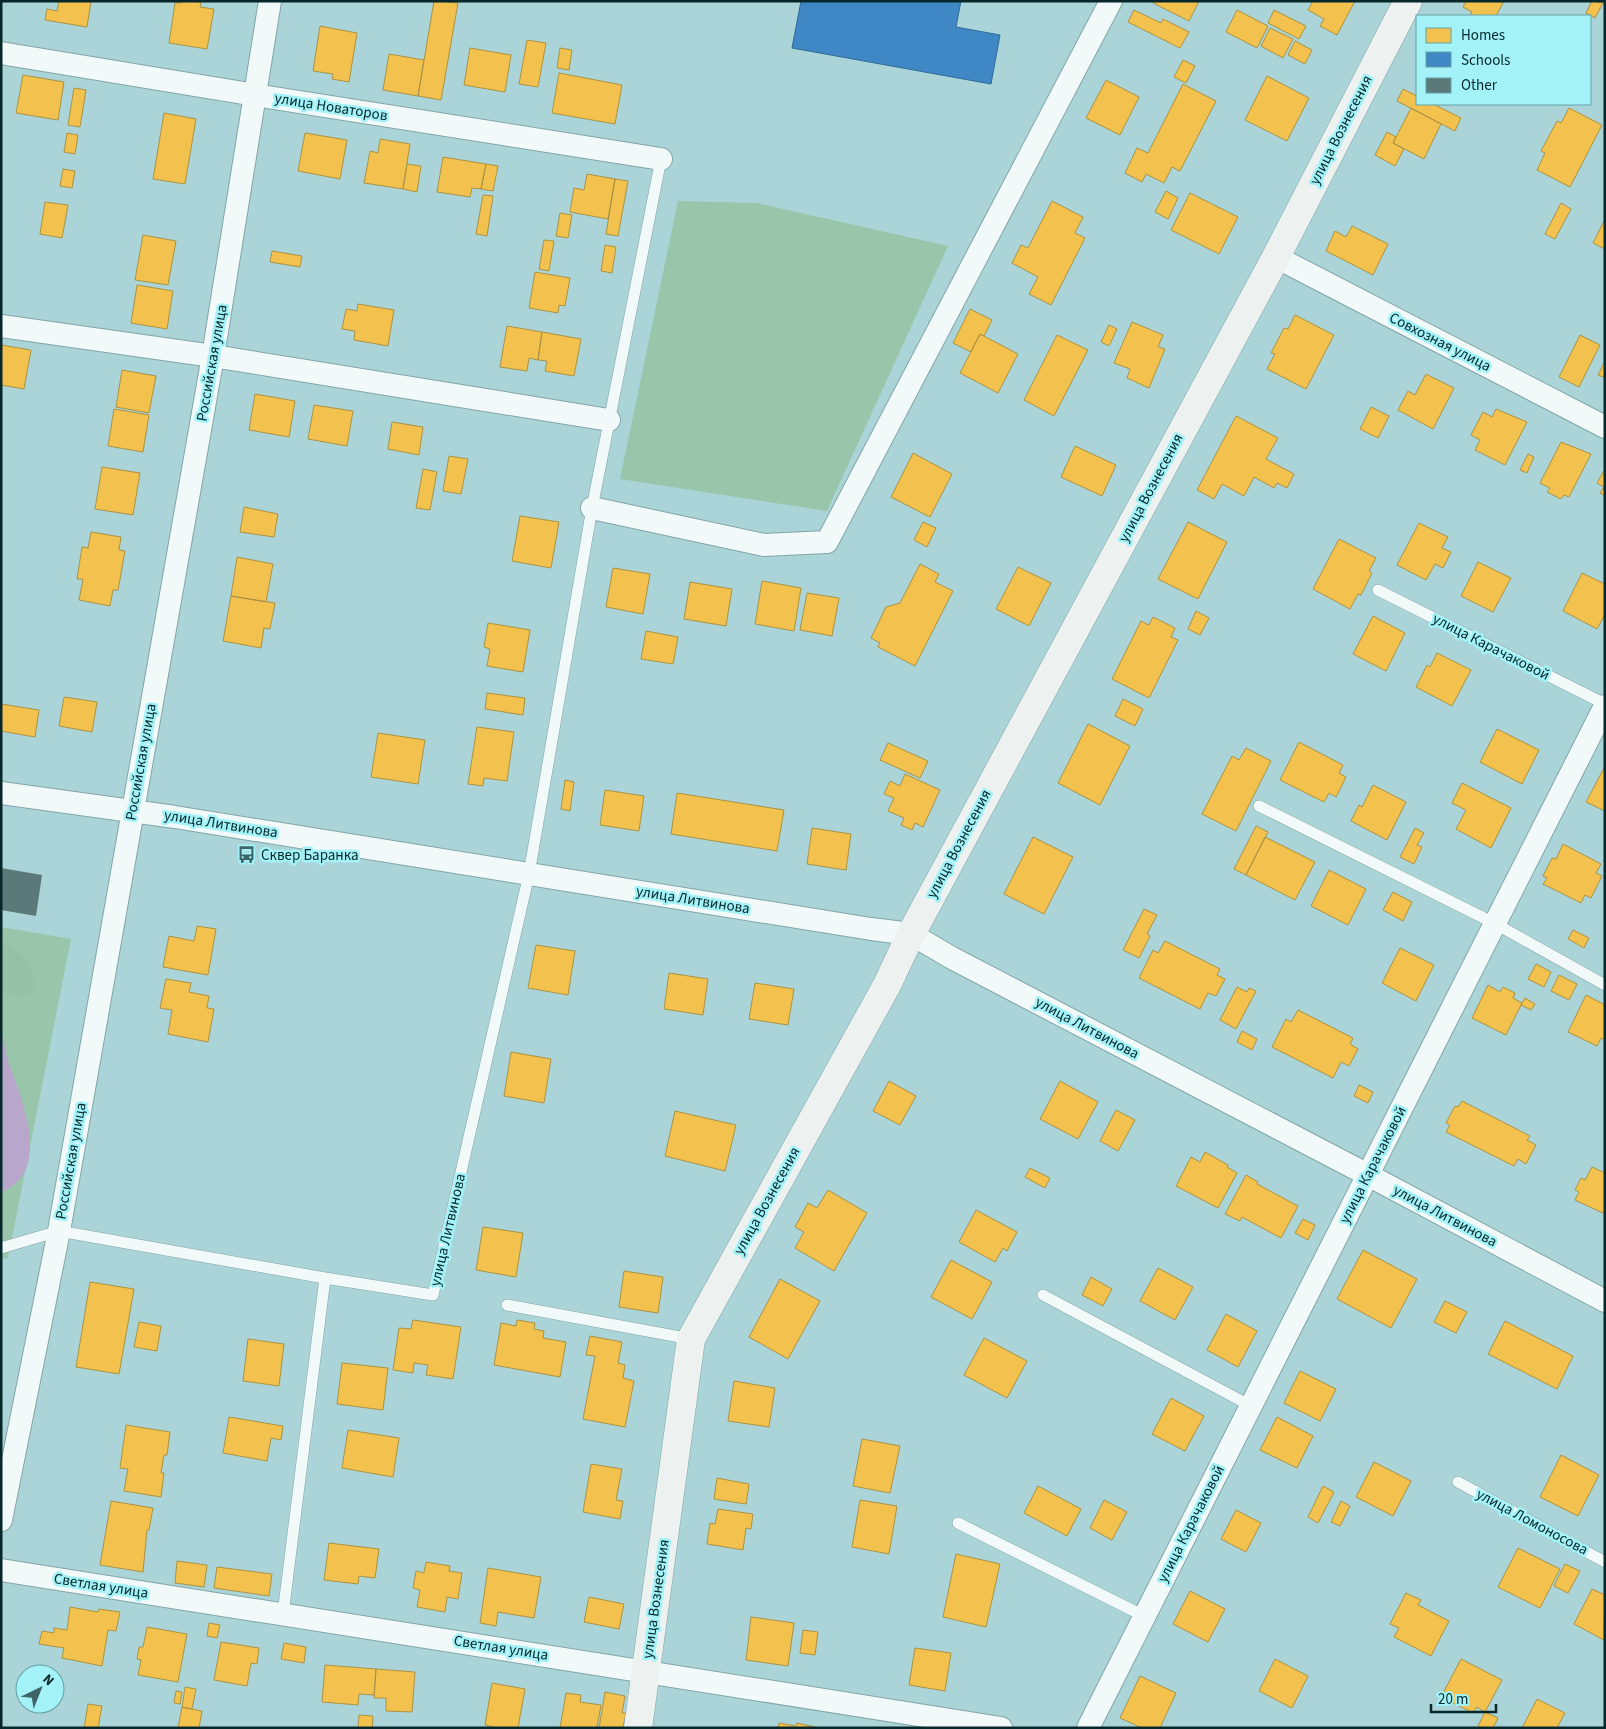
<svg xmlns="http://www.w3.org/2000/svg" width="1606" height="1729" viewBox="0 0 1606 1729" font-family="'Source Sans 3',sans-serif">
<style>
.green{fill:#99c5aa}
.forest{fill:#95c2a6}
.water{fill:#b9a6cb}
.homes{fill:#f2c14e;stroke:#ab9344}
.schools{fill:#3f88c5;stroke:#2e6b97}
.building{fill:#5c7979}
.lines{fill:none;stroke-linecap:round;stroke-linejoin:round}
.lane-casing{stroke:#83a5a8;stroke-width:12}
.street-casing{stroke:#83a5a8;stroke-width:24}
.secondary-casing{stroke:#83a5a8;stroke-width:29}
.lane{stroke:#f2f9f9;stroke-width:11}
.street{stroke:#f2f9f9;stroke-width:22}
.secondary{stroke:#edf2f0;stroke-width:28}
.labels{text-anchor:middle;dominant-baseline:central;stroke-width:5;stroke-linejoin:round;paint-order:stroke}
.street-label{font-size:15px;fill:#06282b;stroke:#a3f2f8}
.poi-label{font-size:15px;fill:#06282b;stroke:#a3f2f8;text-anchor:start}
</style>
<rect width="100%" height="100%" fill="#aad4d7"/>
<path class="green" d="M678 201 756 203 948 246 827 511 620 479Z
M1 927 71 939 8 1258 1 1259Z"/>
<path class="forest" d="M1 941C21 947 37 971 33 991 22 1000 14 995 1 991Z"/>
<path class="water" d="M1 1033C4 1043 6 1053 9 1063 19 1094 39 1137 26 1169 22 1180 10 1188 1 1193Z"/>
<path class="homes" d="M59 1H91L87 27 45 20 47 9 57 11Z
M181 1 201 2 200 7 214 9 207 49 169 43 175 3H181Z
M434 1 458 3 441 100 418 96Z
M1154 1H1199L1189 21 1153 3Z
M1313 1H1355L1337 35 1320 26 1324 19 1308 10Z
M1466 1H1504L1496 16H1470L1472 12 1463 7Z
M1592 1 1603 3 1595 18 1586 13Z
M1134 10 1161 23 1163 19 1189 32 1180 48 1128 22Z
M1237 10 1268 26 1257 48 1226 32Z
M1274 10 1306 26 1299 39 1268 23Z
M320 26 357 33 349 82 332 79 333 74 313 71Z
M1270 28 1293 39 1283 58 1261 46Z
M527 40 546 43 538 87 519 84Z
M1295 41 1312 50 1305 64 1288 55Z
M470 48 511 55 505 92 464 85Z
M560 48 572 50 569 70 557 68Z
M389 54 424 60 418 96 383 90Z
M1183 60 1195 66 1186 83 1174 77Z
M559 73 622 85 615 124 552 113Z
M23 75 64 82 58 120 16 113Z
M1267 76 1309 98 1287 141 1245 120Z
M1106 80 1139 97 1120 135 1086 118Z
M1183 84 1216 101 1180 171 1172 167 1164 183 1146 174 1142 182 1125 173 1137 148 1148 153Z
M74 88 86 90 80 127 68 125Z
M1403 89 1417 96V104H1433L1461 118 1455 131 1397 101Z
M1411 108 1441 124 1424 159 1393 143Z
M1569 108 1602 125 1570 187 1537 170 1545 153 1541 151 1557 121 1561 123Z
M164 113 196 119 185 184 153 179Z
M1387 132 1396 137 1393 143 1404 149 1395 166 1375 155Z
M67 133 78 135 75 154 64 152Z
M305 133 347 140 340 179 298 171Z
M380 139 410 144 403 189 364 183 370 151 378 153Z
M443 157 486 164 481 189 472 188 470 197 437 192Z
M407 164 421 166 417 192 403 189Z
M486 164 498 166 493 191 481 189Z
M63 169 75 171 72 188 60 186Z
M587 174 615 179 608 219 570 212 574 188 584 190Z
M615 179 628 181 618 236 606 234Z
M1166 191 1178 198 1168 219 1155 212Z
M1190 193 1238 217 1219 254 1171 230Z
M483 195 493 196 487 236 476 234Z
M1052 201 1083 217 1075 233 1085 238 1051 305 1029 294 1038 277 1012 263 1021 245 1028 248Z
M45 202 68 205 62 238 40 234Z
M1561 203 1571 209 1555 239 1545 234Z
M560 213 572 215 568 238 556 236Z
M1605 219V249L1593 243Z
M1352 226 1388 244 1373 275 1326 251 1335 231 1346 237Z
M143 235 176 241 168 285 135 280Z
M544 240 554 241 549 271 539 269Z
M605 245 616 247 612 273 601 271Z
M272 251 302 256 300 267 270 262Z
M535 272 570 278 565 306 559 305 558 313 529 308Z
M137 285 173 291 167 329 131 323Z
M358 304 394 310 388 346 354 340 355 331 342 329 346 309 357 311Z
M970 309 992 320 984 336 980 334 971 352 953 343Z
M1295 315 1334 335 1306 389 1267 369 1275 354 1271 353 1284 328 1288 329Z
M1132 322 1163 335 1158 347 1165 349 1149 388 1127 378 1130 369 1114 363Z
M1109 325 1117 329 1109 346 1101 342Z
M507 326 542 332 538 360 529 358 527 371 500 367Z
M542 332 581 339 574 376 545 371 547 361 538 360Z
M980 334 1018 354 998 393 960 373Z
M1057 335 1088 350 1054 416 1024 400Z
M1580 335 1600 345 1579 387 1559 377Z
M1 345 31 350 24 389 1 385Z
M1605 361V378L1598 375Z
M122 370 156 376 149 413 116 407Z
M1426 374 1454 388 1433 429 1398 410 1408 391 1415 395Z
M255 394 295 401 289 437 249 430Z
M314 405 353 411 347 446 308 439Z
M1371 407 1389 416 1378 438 1360 429Z
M114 409 149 415 143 452 108 446Z
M1496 409 1527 422 1505 465 1475 450 1480 440 1471 435 1483 412 1492 417Z
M1236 416 1278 438 1266 459 1294 474 1287 488 1277 483 1274 488 1254 477 1244 496 1222 484 1214 499 1197 490Z
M392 422 423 427 419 455 388 449Z
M1561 442 1591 454 1569 497 1564 495 1561 499 1547 492 1550 488 1540 483Z
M1075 446 1116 465 1102 496 1061 477Z
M913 453 952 474 930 517 891 497Z
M1528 454 1534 457 1527 473 1520 470Z
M449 456 468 459 461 494 443 491Z
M102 467 140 473 133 515 95 509Z
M423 469 437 472 430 510 416 508Z
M1605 469V496L1600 493 1604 487 1597 483Z
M244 507 278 514 274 537 240 532Z
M520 516 559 522 551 568 512 561Z
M923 522 936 528 927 547 914 540Z
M1188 522 1227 542 1198 599 1158 579Z
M1419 523 1448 537 1442 548 1451 552 1443 568 1435 564 1426 580 1397 565Z
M91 532 121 537 119 550 125 551 118 590H113L110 606 79 600 83 579H77L82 547 88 548Z
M1339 539 1376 558 1369 571 1372 573 1361 595 1358 594 1350 609 1313 589Z
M237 557 273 564 266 602 231 596Z
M1478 562 1511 578 1493 612 1461 596Z
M920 564 939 574 935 582 953 591 915 666 878 647 880 643 871 638 886 607 900 603Z
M1018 567 1051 583 1029 626 996 609Z
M613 568 650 574 643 614 606 607Z
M1582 573 1605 584V614L1597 629 1563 611Z
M762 581 801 588 794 631 755 624Z
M690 582 732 589 726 626 684 619Z
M807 593 839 598 832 636 800 630Z
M231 596 275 603 270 629 264 628 261 648 223 641Z
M1196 611 1209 618 1200 635 1188 629Z
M1373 616 1405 633 1386 671 1353 654Z
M1153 617 1175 628 1171 637 1178 640 1149 698 1112 679 1141 621 1149 625Z
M488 623 530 630 523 672 487 666 490 649 484 647Z
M646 631 678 637 673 664 641 659Z
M1437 653 1471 670 1452 706 1416 687 1427 665 1430 667Z
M487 693 525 698 523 715 485 709Z
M64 697 97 702 92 732 59 726Z
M1123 699 1143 709 1135 726 1115 716Z
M1 704 39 710 35 737 1 731Z
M1088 724 1130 746 1100 805 1058 783Z
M477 727 514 732 507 781 484 778 483 786 468 784Z
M1497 729 1539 750 1522 784 1480 762Z
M378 733 425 740 418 784 371 777Z
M1299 742 1343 765 1339 773 1346 777 1336 797 1329 793 1324 802 1280 780Z
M888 743 928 761 920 778 880 760Z
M1246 748 1271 761 1236 831 1202 814 1232 756 1239 760Z
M1604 768 1605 769V811L1586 802Z
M905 774 940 790 923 827 915 823 912 830 901 825 904 818 888 811 894 798 884 794 890 781 900 786Z
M565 780 574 782 570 811 561 809Z
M1462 783 1511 808 1491 848 1456 829 1466 810 1452 803Z
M1373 785 1406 802 1387 840 1351 821 1359 805 1362 807Z
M605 790 644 796 639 831 600 825Z
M677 793 784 810 777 851 671 834Z
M1256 826 1268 832 1246 875 1234 869Z
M812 828 851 834 846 870 807 864Z
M1415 828 1424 833 1417 845 1422 847 1414 864 1400 857Z
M1033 837 1073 857 1044 914 1004 894Z
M1265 837 1315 862 1295 900 1246 875Z
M1563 844 1601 864 1596 873 1602 876 1591 898 1585 895 1581 903 1543 884 1547 878 1543 876 1552 858 1556 859Z
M1329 870 1366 889 1348 925 1311 906Z
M1393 892 1412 902 1403 921 1383 910Z
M1144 909 1157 915 1147 934 1150 936 1139 958 1123 950Z
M197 926 216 929 208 975 163 967 169 936 194 941Z
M1573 930 1589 938 1584 948 1568 939Z
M1165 941 1220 969 1217 975 1225 979 1216 996 1208 993 1200 1009 1139 978 1153 950 1158 953Z
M536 945 575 951 568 995 528 988Z
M1400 948 1434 965 1416 1001 1382 983Z
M1536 964 1551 972 1544 987 1528 979Z
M669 973 708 979 703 1015 664 1009Z
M1559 975 1577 984 1569 1000 1551 991Z
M166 979 191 983 189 992 209 996 207 1008 214 1009 208 1042 168 1034 172 1010 160 1008Z
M755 983 794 989 788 1025 749 1019Z
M1488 985 1500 992 1503 987 1515 993 1513 998 1522 1003 1506 1035 1472 1018Z
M1237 987 1247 992 1249 988 1256 991 1236 1029 1220 1020Z
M1586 995 1605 1005V1040L1601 1038 1597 1046 1568 1032Z
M1525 998 1535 1004 1531 1010 1521 1005Z
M1298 1010 1353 1038 1350 1044 1358 1049 1349 1066 1341 1062 1333 1078 1272 1047 1286 1019 1291 1022Z
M1242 1031 1257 1039 1252 1050 1237 1042Z
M511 1052 551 1059 544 1103 504 1096Z
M889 1081 916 1096 900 1125 873 1111Z
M1060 1081 1098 1102 1078 1139 1040 1119Z
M1359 1085 1373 1092 1368 1103 1354 1096Z
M1462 1101 1530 1136 1527 1140 1536 1145 1526 1164 1518 1159 1514 1166 1446 1132 1450 1125 1446 1123 1455 1106 1458 1107Z
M1116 1110 1135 1120 1118 1151 1100 1141Z
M675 1111 736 1125 725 1171 665 1156Z
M1205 1152 1228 1165 1227 1167 1237 1173 1218 1208 1176 1186 1191 1157 1200 1162Z
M1592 1167 1605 1173V1214L1575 1200 1579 1192 1575 1190 1581 1178 1585 1180Z
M1030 1168 1050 1178 1045 1188 1025 1177Z
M1246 1175 1258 1182 1257 1184 1298 1206 1281 1238 1242 1217 1240 1221 1225 1214Z
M828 1190 867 1213 834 1271 795 1248 804 1232 795 1227 808 1203 817 1208Z
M976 1210 1017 1232 1007 1251 1003 1248 995 1262 959 1242Z
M1303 1219 1315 1225 1308 1240 1295 1233Z
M483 1227 523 1233 516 1277 476 1270Z
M1363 1250 1417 1279 1391 1328 1337 1299Z
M951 1260 992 1282 972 1319 931 1297Z
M1158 1268 1193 1287 1175 1320 1140 1301Z
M624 1271 663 1277 658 1313 619 1307Z
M1091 1277 1112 1289 1103 1306 1082 1295Z
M780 1279 820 1301 788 1359 749 1337Z
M90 1282 134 1289 119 1374 76 1367Z
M1445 1301 1467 1312 1456 1333 1434 1322Z
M1226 1314 1257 1331 1238 1367 1207 1350Z
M413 1320 461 1327 453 1379 426 1375 428 1365 414 1363 413 1373 393 1370 399 1328 411 1329Z
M517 1320 535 1323 534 1329 544 1331 543 1338 566 1342 560 1377 494 1365 501 1323 516 1326Z
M1505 1321 1573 1356 1557 1389 1488 1354Z
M139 1322 161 1326 157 1351 134 1347Z
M590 1336 622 1342 618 1363 625 1365 623 1378 634 1381 625 1427 583 1419 595 1356 586 1355Z
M984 1338 1027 1361 1007 1398 964 1375Z
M248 1339 284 1344 279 1386 243 1381Z
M342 1363 388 1368 383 1410 337 1404Z
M1300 1371 1336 1389 1320 1421 1284 1403Z
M734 1381 775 1388 769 1427 728 1421Z
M1171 1398 1204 1416 1185 1451 1152 1434Z
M229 1417 283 1426 281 1440 271 1438 267 1461 223 1453Z
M1277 1417 1313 1436 1297 1468 1260 1450Z
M126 1425 170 1432 167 1455H164L161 1473H164L161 1497 124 1491 128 1469 120 1468Z
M348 1430 399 1438 393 1477 342 1468Z
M862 1439 900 1446 890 1493 853 1486Z
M1561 1455 1599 1475 1578 1516 1540 1497Z
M1374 1462 1411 1481 1393 1516 1356 1497Z
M591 1464 622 1469 616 1500 623 1501 620 1519 583 1512Z
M717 1478 749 1484 746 1504 714 1499Z
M1038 1486 1081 1509 1067 1536 1024 1513Z
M1323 1486 1334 1492 1318 1523 1308 1517Z
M860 1500 897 1506 889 1554 852 1547Z
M1104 1500 1127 1512 1112 1540 1090 1528Z
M111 1501 153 1508 149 1530H147L143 1572 100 1565Z
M1341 1501 1350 1506 1340 1526 1331 1522Z
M718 1509 753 1514 751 1529 746 1528 743 1550 707 1544 710 1523 715 1524Z
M1236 1510 1261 1523 1246 1552 1221 1539Z
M329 1543 379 1549 375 1578 359 1576 358 1584 324 1580Z
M1518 1548 1560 1569 1540 1608 1498 1587Z
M956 1554 1000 1564 986 1627 943 1617Z
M177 1561 207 1565 204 1587 175 1583Z
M426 1562 450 1566 449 1571 462 1573 458 1599 447 1597 445 1612 417 1607 420 1590 413 1588 416 1571 424 1573Z
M1565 1564 1580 1571 1568 1593 1554 1586Z
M217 1567 272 1574 269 1596 214 1588Z
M488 1568 541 1577 534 1618 498 1612 496 1626 480 1623Z
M1592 1589 1605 1595 1604 1640 1574 1624Z
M1190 1591 1225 1609 1208 1642 1173 1624Z
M1406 1593 1421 1600 1418 1605 1449 1621 1431 1656 1394 1637 1399 1628 1390 1624Z
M589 1597 624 1604 619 1629 584 1622Z
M70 1607 98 1612 99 1609 120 1612 116 1631 108 1630 102 1666 62 1658 64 1648 39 1644 42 1631 54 1633V1628L67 1630Z
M751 1617 794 1623 788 1666 746 1660Z
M209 1623 220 1625 217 1638 207 1636Z
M147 1627 187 1634 178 1682 138 1675 141 1660 137 1659 139 1647H143Z
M803 1630 818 1632 815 1655 800 1653Z
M221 1642 259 1648 257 1664 251 1663 247 1686 214 1680Z
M284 1643 306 1647 304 1663 281 1659Z
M915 1648 951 1653 945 1691 909 1685Z
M1275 1659 1308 1676 1292 1708 1259 1691Z
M1461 1659 1502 1680 1485 1712 1477 1707 1473 1713 1441 1697Z
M325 1665 376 1669 374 1695 359 1694 358 1705 322 1702Z
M376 1669 415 1672 412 1712 386 1711V1698H374Z
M1140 1676 1176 1693 1160 1728H1142L1120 1718Z
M492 1683 525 1689 518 1728H498L485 1725Z
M185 1687 196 1689 192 1709 182 1707Z
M176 1691 182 1692 180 1704 174 1703Z
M605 1692 625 1696 622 1713H626L623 1728H599Z
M566 1693 581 1695 580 1702 601 1705 597 1728H560Z
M1537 1699 1565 1713 1557 1728H1522Z
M88 1704 102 1706 98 1728H84Z
M182 1707 202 1711 199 1728H178Z
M1485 1712 1498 1718 1493 1728H1481L1478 1726Z
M359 1715 373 1716 372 1728H358Z
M779 1723 796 1726 797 1723 815 1727 778 1728Z"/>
<path class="schools" d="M801 1H961L956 27 1000 35 991 84 792 48Z"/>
<path class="building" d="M1 868 42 875 36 916 1 910Z"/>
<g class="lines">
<defs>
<path id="lane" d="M1378 590 1605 704
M1259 806 1494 923 1605 985
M1 1248 59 1231 325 1278
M1043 1295 1251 1406
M507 1305 691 1339
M1458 1482 1605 1562
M958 1523 1144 1616
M283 1614 325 1278 433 1295 529 874 592 508 661 159"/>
<path id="street" d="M1 53 255 95 661 159
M1276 257 1605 427
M1 326 213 356 609 420
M592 508 764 545 827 542 1111 1
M1 793 175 817 871 929 911 934 952 958 1368 1175 1605 1301
M1 1520 59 1231 213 356 270 1
M1 1570 1001 1728
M1088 1728 1605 706"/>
<path id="secondary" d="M638 1728 691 1339 887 985 911 934 1276 257 1408 1"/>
</defs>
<use href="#lane" class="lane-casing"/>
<use href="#street" class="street-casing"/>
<use href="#secondary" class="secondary-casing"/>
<use href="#lane" class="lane"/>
<use href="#street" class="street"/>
<use href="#secondary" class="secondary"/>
</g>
<defs>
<symbol id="bus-bare" viewBox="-9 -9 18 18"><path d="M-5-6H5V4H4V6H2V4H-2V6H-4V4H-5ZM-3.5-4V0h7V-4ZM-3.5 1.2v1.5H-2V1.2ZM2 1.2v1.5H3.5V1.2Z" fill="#3f6467" stroke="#a3f2f8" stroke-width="2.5" paint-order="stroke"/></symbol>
</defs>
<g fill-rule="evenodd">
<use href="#bus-bare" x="234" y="842" width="25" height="25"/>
</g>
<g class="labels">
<g class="street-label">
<text transform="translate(331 107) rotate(9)">улица Новаторов</text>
<text transform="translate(1341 130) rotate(-63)">улица Вознесения</text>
<text transform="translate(1440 342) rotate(27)">Совхозная улица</text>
<text transform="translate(212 363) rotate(-80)">Российская улица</text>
<text transform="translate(1151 488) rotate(-62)">улица Вознесения</text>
<text transform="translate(1491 647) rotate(27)">улица Карачаковой</text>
<text transform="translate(141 762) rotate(-80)">Российская улица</text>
<text transform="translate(221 824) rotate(9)">улица Литвинова</text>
<text transform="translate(959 844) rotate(-62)">улица Вознесения</text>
<text transform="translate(693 900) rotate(9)">улица Литвинова</text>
<text transform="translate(1087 1028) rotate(28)">улица Литвинова</text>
<text transform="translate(71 1161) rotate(-80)">Российская улица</text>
<text transform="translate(1373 1165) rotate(-63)">улица Карачаковой</text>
<text transform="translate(767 1201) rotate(-61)">улица Вознесения</text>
<text transform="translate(1445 1216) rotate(28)">улица Литвинова</text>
<text transform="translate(448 1230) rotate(-77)">улица Литвинова</text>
<text transform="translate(1532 1522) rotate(28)">улица Ломоносова</text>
<text transform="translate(1191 1524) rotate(-63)">улица Карачаковой</text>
<text transform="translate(101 1586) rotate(9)">Светлая улица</text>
<text transform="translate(656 1599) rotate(-82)">улица Вознесения</text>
<text transform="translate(501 1648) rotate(9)">Светлая улица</text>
</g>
<g class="poi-label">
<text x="261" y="855">Сквер Баранка</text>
</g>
</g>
<rect width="1606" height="1729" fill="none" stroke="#06282b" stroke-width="5"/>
<rect x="1416" y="15" width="175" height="90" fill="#a3f2f8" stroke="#64a1a6"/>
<rect x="1426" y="28" width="25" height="15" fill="#f2c14e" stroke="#64a1a6"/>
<text x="1461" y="40" font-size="15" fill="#06282b">Homes</text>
<rect x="1426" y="52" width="25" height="15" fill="#3f88c5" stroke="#64a1a6"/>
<text x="1461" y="65" font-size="15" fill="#06282b">Schools</text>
<rect x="1426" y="78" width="25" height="15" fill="#5c7979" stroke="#64a1a6"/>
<text x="1461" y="90" font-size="15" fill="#06282b">Other</text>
<g transform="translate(40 1689) rotate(43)"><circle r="24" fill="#a3f2f8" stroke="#64a1a6"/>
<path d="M0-4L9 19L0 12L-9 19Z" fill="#3f6467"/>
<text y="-8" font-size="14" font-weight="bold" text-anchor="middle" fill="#06282b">N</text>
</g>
<path d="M1431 1704v8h65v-8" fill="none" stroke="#06282b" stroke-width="2.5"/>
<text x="1438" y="1704" font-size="15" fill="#06282b" stroke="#a3f2f8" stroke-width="4" paint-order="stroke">20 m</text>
</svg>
